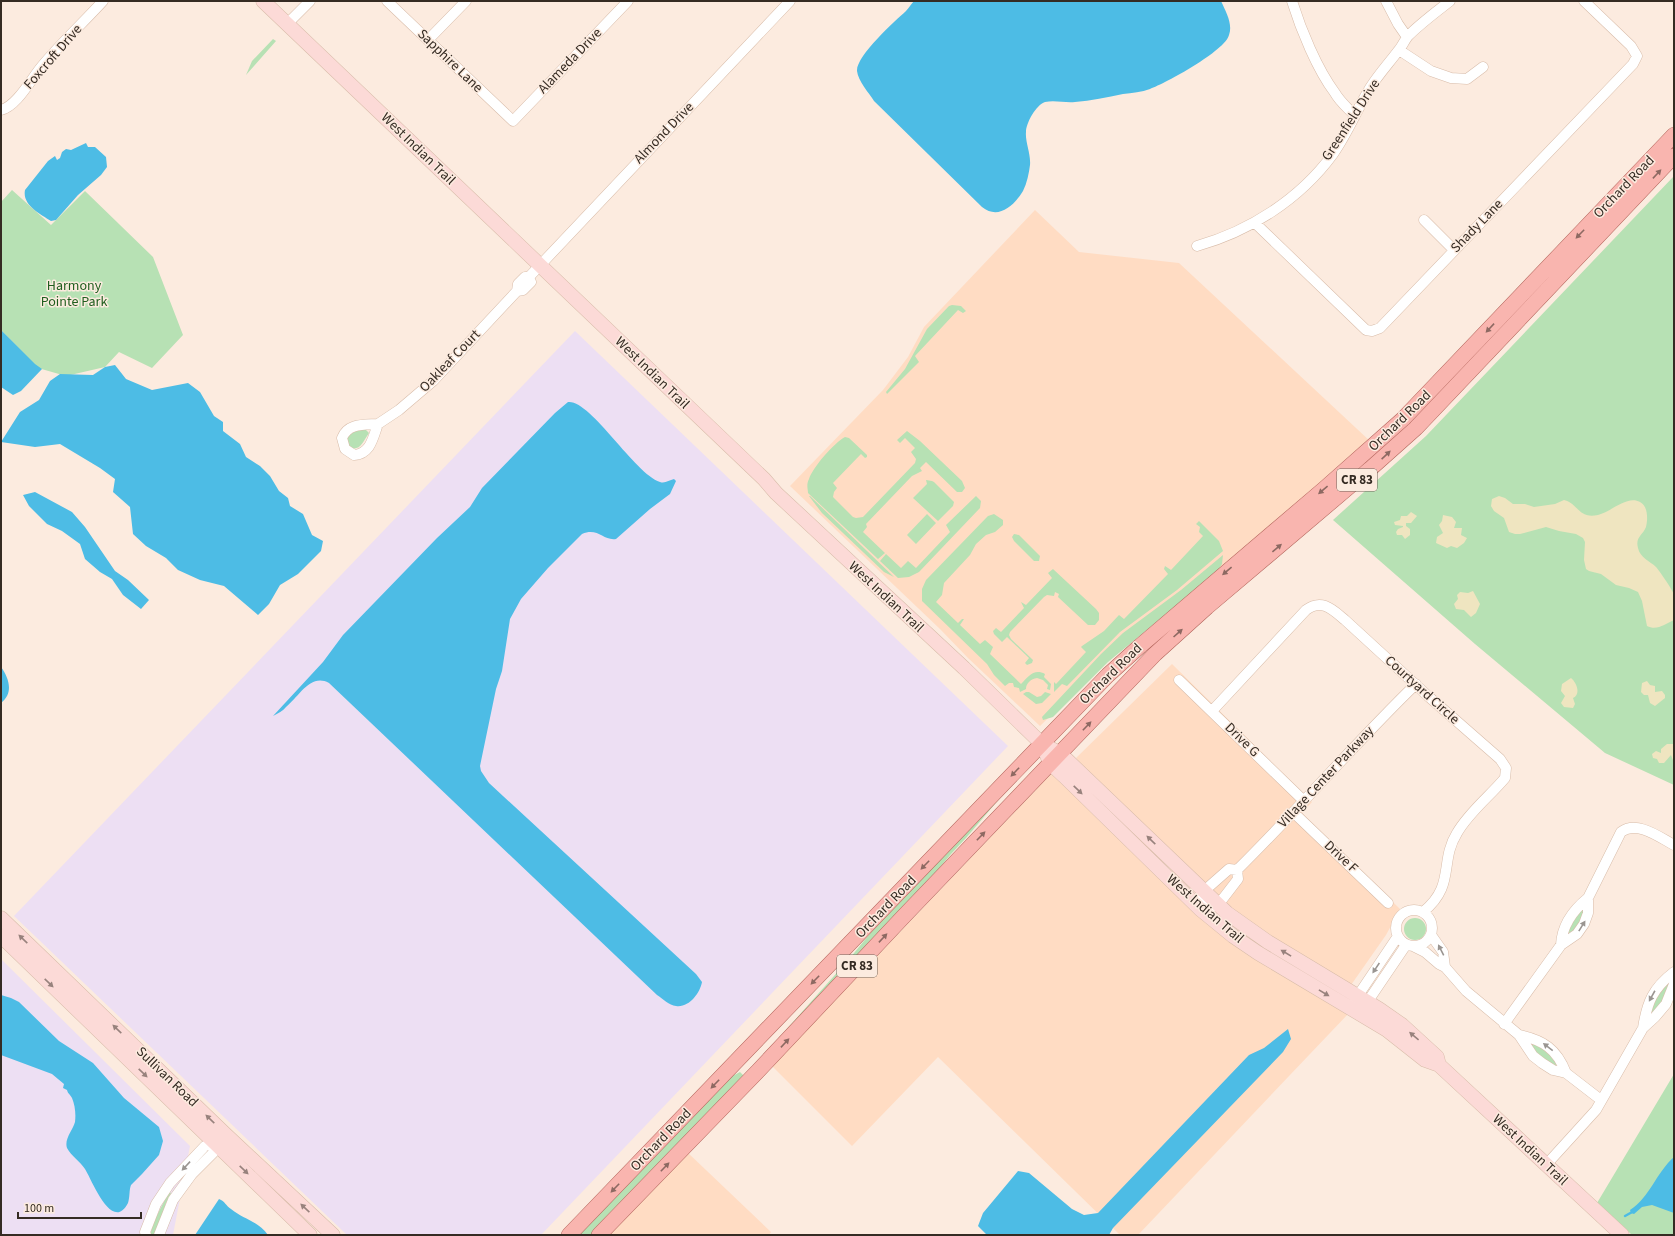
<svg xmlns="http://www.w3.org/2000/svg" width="1675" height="1236" viewBox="0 0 1675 1236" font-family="'Source Sans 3',sans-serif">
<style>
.built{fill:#ffdcc3}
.industrial{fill:#eddff3}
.green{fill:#b7e1b4}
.sand{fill:#efe5c0}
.water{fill:#4dbce5}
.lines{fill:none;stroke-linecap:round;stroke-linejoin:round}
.stream{stroke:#4dbce5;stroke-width:2.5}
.street-casing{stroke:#d8bca9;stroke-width:11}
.secondary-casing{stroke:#d8bca9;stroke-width:15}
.primary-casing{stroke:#b2645b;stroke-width:16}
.street{stroke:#fff;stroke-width:10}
.secondary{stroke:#fcdad7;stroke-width:14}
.primary{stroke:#f9b5af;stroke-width:15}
.oneway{fill:#8d6962}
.oneway2{fill:#98827d}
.oneway3{fill:#9a9591}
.labels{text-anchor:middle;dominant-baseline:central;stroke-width:3;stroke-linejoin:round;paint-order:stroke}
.shield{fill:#fcebdf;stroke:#71655b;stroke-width:1}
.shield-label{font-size:13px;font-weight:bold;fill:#352b23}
.street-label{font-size:14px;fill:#352b23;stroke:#fcebdf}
.park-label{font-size:14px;fill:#1f5e1e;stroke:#fcebdf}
</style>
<rect width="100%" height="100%" fill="#fcebdf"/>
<path class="built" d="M1035 210 1079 252 1179 263 1371 442 1282 518 1118 650 1040 726 968 658 940 629 790 486 883 390 908 357 924 327Z
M1172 664 1312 802 1302 813 1400 909 1386 935 1351 985 1265 935 1196 879 1082 766 1076 758Z
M1052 773 1179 897 1349 1013 1138 1235H1120L938 1057 852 1146 772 1066Z
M686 1151 771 1232 769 1235H605Z"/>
<path class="industrial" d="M575 331 1008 746 541 1235H347L14 916Z
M1 959 190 1146 173 1235H1Z"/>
<path class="green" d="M273 39 276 41 246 75 252 61Z
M1674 176V785L1605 753 1475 644 1333 520 1426 436Z
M12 190 51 225 85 191 153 257 183 335 152 368 119 352 105 367 66 376 38 368 1 330V202Z
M952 305 961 306 966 311 963 313 958 310 915 356 919 362 887 394 886 392 905 369 927 329 949 306Z
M365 429 369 433C362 443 360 452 348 447L345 438 351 432Z
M907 431 920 441 962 481 965 488 962 492H957L926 462 920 468 922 471 912 476 866 524 867 527 863 532 885 553 878 559 808 493C808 489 806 485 809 479 813 467 834 443 845 437L849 438 867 455V457L865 458 861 454 833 483 837 488 834 492 833 497 853 517 856 518 863 517 915 463 916 459 911 452 915 448 905 438 900 443 897 440Z
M926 480 932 481 934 482 954 502 953 506 938 521 913 498 927 484Z
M809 496H810L894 577 884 572 822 513Z
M976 496 981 501 980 508 919 572 909 577 898 578 880 561 886 554 901 568 908 561 916 568 950 532 946 525Z
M927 514 936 523 916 544 907 535Z
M994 514 1003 520V525L995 532 986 535 976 544 970 555 944 583 942 595 936 602 958 623 962 619H964L960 625 980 644 985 640 993 647 990 654 1021 684C1028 677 1034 668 1045 674L1044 677 1051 684 1050 690 1047 689 1048 685 1043 680 1037 678C1031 679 1026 683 1026 689L1020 692 1019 688 1014 687 1013 683H1009L1005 686 994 675 987 664 922 601V589L926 580 988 516Z
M1199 521 1219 541 1223 551 1177 590 1120 632 1067 686 1062 684 1054 692V682L1056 684 1086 652 1081 647 1082 646 1104 631 1119 615 1124 619 1168 574 1164 569 1165 566 1171 570 1203 536 1199 532 1200 527 1196 524Z
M1014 534 1019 535 1040 556 1039 561H1034L1014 541 1012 537Z
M1223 555 1222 564 1217 572 1108 662 1053 717 1043 720 1042 717 1101 654 1123 633 1181 590Z
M1053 569 1096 609 1099 613V620L1095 625H1088L1058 597 1059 594 1055 592 1054 596 1047 595 1044 597 1010 632 1009 635 1011 639 1033 660 1032 663 1027 665 1025 663 1029 658 1007 637 1002 642 994 634 993 631 996 628 1001 632 1024 608 1021 602 1026 605 1052 578 1048 573Z
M1026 692H1029L1037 697 1041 696 1045 692 1051 694 1042 703 1036 704 1023 694Z
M1012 784 966 838 951 854 911 902 787 1032 785 1031 850 958 890 909Z
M1586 905 1581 923 1569 938 1566 933 1571 923Z
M1404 929a11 11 0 1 1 22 0a11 11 0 1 1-22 0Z
M1669 982 1671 983 1667 996 1651 1016 1649 1013 1656 996Z
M1528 1040H1531L1558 1061V1068L1538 1055Z
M740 1072 744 1076 592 1235H578L725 1080Z
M1674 1074V1235H1632L1597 1203Z
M169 1192 171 1193 166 1203 157 1232 155 1235H150L154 1221Z"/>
<path class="sand" d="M1499 496 1505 498 1513 504H1525L1534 507 1555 504 1564 500C1579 504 1578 519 1598 515 1611 512 1627 495 1640 502 1648 506 1648 519 1646 527 1643 535 1635 537 1638 548 1640 558 1650 561 1656 567 1659 570 1674 592 1674 595 1675 603 1674 612 1674 620 1665 624 1657 631 1647 626L1642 601 1638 592 1629 588 1616 585 1601 574 1589 571 1586 569 1584 560 1585 542 1583 538 1576 534 1559 531 1546 527 1520 534H1515L1509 532 1504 518 1494 511 1491 506 1492 499Z
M1411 512 1417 516 1411 523H1406V526L1410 529V535L1405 539 1402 535H1397L1396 532 1398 529 1403 527V526L1395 525 1394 522 1400 520 1401 516H1407Z
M1443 515 1452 517 1456 522 1454 528H1462L1461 535 1467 538 1464 543 1457 548 1451 546 1447 548 1436 543 1437 537 1443 533 1439 525 1442 521Z
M1473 591 1480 604 1476 613 1471 617 1464 610 1456 609 1454 604 1458 599 1457 595 1460 592 1468 593Z
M1571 678C1577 683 1581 694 1573 698L1575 704 1573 708 1564 707 1561 703 1565 696 1561 691 1562 684Z
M1647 681 1650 685 1655 686V692L1662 691 1665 695V698L1655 706 1650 703 1648 695H1644L1641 692 1642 683Z
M1667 744H1674V763L1671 755 1664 763H1659L1657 759 1653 758 1652 754 1656 751 1661 753V749Z"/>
<path class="water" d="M914 1H1221C1226 12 1233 24 1229 35 1225 51 1166 83 1150 89 1142 92 1132 93 1123 94 1107 97 1091 101 1075 102 1065 103 1055 100 1045 102 1036 105 1026 123 1026 132 1025 142 1031 154 1030 165 1029 173 1027 183 1023 191 1014 206 998 220 982 207L874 101C869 93 858 81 857 71 856 56 895 21 906 11 909 8 911 4 914 1Z
M86 143 88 147H95L106 157 107 167 101 175 78 195 56 220 51 221C40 214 22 205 25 190L48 161 55 156 57 160 60 158 62 152 66 149 71 150Z
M1 330 35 364 42 369 21 391 13 395 1 387Z
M115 365 126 379 152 390 188 383 200 392 214 416 223 422V431L240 444 246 457 260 466 270 476 279 491 288 498 290 506 303 514 312 535 323 541 321 551 298 574 280 585 269 604 258 615 224 586 200 580 178 570 166 558 146 546 133 534 130 507 113 492 115 479 100 468 60 444 35 447 1 442 20 412 39 400 50 381 60 374 93 375 105 367Z
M568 402C590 399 634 473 660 482 665 484 669 480 674 479L676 481 670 494 650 509 616 539C603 541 598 527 582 534L548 568 521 599 510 619 502 671 496 689 480 766 481 771 489 783 696 974 702 982C700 993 689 1008 676 1006 669 1005 663 999 657 995L329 683C310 673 299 697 286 707 283 711 278 713 273 716L323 662 343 635 437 538 470 507 482 488 555 413Z
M35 492 72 512 85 527 115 571 128 580 149 600 141 609 123 595 112 579 100 572 85 559 80 544 62 531 47 524 29 506 23 495Z
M1 667C9 678 14 693 1 703Z
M1 995 11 998 19 1002 59 1041 93 1063 124 1098 159 1127 163 1141 159 1155 142 1174 131 1185C129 1190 130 1197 128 1203 112 1234 91 1178 85 1169 80 1161 71 1156 67 1148 64 1139 73 1130 75 1122 76 1114 75 1105 72 1098 70 1094 68 1094 67 1090L63 1088 64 1084 52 1074 1 1055Z
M1288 1029 1291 1039 1283 1052 1113 1228 1109 1235H987L978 1226 983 1213 1018 1171 1029 1173 1072 1209 1084 1215 1098 1213 1249 1055 1264 1048Z
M1674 1157V1213L1652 1205 1642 1207 1634 1214 1631 1213 1630 1210C1650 1197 1656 1173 1674 1157Z
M219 1199C225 1201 226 1206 231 1209 243 1219 258 1221 268 1235H195Z"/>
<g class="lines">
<path class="stream" d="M1625 1216 1634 1211"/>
<defs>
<path id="street" d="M387 1 513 121 628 1
M1292 1C1301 30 1317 69 1335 93 1340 102 1349 109 1355 116
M1386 1 1398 24 1407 37
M287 24 310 1
M428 40 466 1
M1399 50 1431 71 1451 78 1467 79 1483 67
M1 110C17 106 31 79 42 66 61 43 83 23 103 1
M1424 220 1454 250
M1255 223 1366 330 1372 331 1380 328 1633 64 1637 56 1631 46 1584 1
M1197 246C1250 231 1300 199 1333 154 1348 133 1357 109 1370 88 1378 75 1389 63 1398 51 1402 47 1404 41 1408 36 1421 23 1436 12 1450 1
M517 291 518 284 525 277H529L790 1
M378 424 399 410 433 381 517 291 523 290 531 282 529 277
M378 424C373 437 371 454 354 455L345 449 342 438C348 423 364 425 378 424Z
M1179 680 1304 801
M1212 711 1306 610C1322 598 1333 610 1345 620L1428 696 1500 759 1506 768 1505 778C1490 796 1469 812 1457 833 1439 862 1456 885 1423 912
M1293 812 1388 903
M1229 869 1237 870 1238 879 1218 905 1200 909 1204 891Z
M1237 870C1298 810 1354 744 1416 684
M1396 928a18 18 0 1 1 36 0a18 18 0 1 1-36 0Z
M1431 935 1443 952 1445 967
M1561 945C1562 925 1573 910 1588 898L1621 832C1637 820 1659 837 1674 845
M1413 946 1425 952 1439 964 1445 967 1466 991 1519 1035 1533 1056 1542 1063 1553 1070 1566 1073 1601 1100
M1355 1000 1398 936
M1364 1007 1406 945
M1504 1024 1561 945 1577 934 1584 924 1588 913V898
M1643 1028C1647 1002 1653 988 1674 972
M1519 1035C1543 1040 1557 1049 1566 1073
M1546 1165 1596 1110 1643 1028 1655 1017 1666 1004 1674 984
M146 1235 145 1232 156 1204 170 1183 205 1146 216 1143
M159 1235 173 1200 192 1174 213 1153 216 1143 218 1140"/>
<path id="secondary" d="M263 1 764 479 776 493 964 668 1042 744 1059 753 1067 760 1227 913 1268 942 1379 1009 1402 1025 1437 1057 1439 1065
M1046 753 1050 763 1064 776 1200 909 1233 936 1258 953 1387 1030 1425 1060 1439 1065 1622 1235
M1 918 225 1134 333 1235
M1 936 310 1235"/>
<path id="primary" d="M569 1235 1108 675 1140 646 1324 489 1403 419 1674 135
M599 1235 758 1071 904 916 1155 654 1207 607 1370 469 1416 428 1674 156"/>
</defs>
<use href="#street" class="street-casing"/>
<use href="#secondary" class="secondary-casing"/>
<use href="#primary" class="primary-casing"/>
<use href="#street" class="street"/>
<use href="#secondary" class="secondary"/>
<use href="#primary" class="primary"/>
</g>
<defs><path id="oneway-solid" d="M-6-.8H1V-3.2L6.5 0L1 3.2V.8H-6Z"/></defs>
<g class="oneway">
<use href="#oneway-solid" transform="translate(1657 174) rotate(-47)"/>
<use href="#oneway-solid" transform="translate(1580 234) rotate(134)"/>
<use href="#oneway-solid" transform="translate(1490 328) rotate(133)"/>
<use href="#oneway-solid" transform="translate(1386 455) rotate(-43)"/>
<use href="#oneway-solid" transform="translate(1323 490) rotate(140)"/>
<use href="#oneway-solid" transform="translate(1277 548) rotate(-40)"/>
<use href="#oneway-solid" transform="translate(1227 571) rotate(140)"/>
<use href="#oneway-solid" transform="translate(1178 633) rotate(-42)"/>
<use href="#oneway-solid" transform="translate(1087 726) rotate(-46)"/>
<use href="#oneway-solid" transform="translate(1015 772) rotate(134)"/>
<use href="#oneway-solid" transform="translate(981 836) rotate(-46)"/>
<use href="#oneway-solid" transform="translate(925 865) rotate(134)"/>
<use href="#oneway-solid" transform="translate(883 938) rotate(-47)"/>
<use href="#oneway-solid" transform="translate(815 980) rotate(134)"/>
<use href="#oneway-solid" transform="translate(785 1043) rotate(-47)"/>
<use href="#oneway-solid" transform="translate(715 1084) rotate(134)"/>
<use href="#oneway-solid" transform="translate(665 1167) rotate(-46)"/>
<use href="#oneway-solid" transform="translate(615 1188) rotate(134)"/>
</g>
<g class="oneway2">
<use href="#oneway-solid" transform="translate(1078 790) rotate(44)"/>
<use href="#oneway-solid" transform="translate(1151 840) rotate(-136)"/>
<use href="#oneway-solid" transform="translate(23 939) rotate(-136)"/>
<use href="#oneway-solid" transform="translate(1286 953) rotate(-149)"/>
<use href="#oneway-solid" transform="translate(49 983) rotate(44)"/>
<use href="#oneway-solid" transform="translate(1324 993) rotate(31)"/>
<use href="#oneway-solid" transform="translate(117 1029) rotate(-136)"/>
<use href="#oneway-solid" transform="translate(1414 1036) rotate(-140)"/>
<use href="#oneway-solid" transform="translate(143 1073) rotate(44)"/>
<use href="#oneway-solid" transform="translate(210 1119) rotate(-136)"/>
<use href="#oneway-solid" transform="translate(244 1170) rotate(44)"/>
<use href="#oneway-solid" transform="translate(305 1208) rotate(-137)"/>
</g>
<g class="oneway3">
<use href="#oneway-solid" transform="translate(1582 926) rotate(-58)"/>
<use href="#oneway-solid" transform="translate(1441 950) rotate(-117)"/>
<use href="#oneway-solid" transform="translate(1376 968) rotate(124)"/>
<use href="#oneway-solid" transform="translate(1652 996) rotate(119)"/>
<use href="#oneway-solid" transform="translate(1548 1047) rotate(-142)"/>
<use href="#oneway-solid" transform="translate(186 1166) rotate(133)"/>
</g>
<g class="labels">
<g class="shield">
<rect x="1337" y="469" width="40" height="22" rx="3"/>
<rect x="837" y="955" width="40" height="22" rx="3"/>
</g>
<g class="shield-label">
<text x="1357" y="480">CR 83</text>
<text x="857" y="966">CR 83</text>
</g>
<g class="street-label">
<text transform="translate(53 57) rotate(-49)">Foxcroft Drive</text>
<text transform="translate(450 61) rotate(44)">Sapphire Lane</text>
<text transform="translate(570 61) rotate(-46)">Alameda Drive</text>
<text transform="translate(1351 120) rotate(-57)">Greenfield Drive</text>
<text transform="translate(664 133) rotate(-46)">Almond Drive</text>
<text transform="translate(418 149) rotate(44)">West Indian Trail</text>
<text transform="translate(1624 187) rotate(-46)">Orchard Road</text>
<text transform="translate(1477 226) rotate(-46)">Shady Lane</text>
<text transform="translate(450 361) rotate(-46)">Oakleaf Court</text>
<text transform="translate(652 373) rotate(44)">West Indian Trail</text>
<text transform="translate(1400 421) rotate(-44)">Orchard Road</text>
<text transform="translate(886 597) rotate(43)">West Indian Trail</text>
<text transform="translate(1111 674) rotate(-44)">Orchard Road</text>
<text transform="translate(1422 690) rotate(42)">Courtyard Circle</text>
<text transform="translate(1242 740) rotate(44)">Drive G</text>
<text transform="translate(1326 777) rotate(-47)">Village Center Parkway</text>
<text transform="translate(1341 857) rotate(43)">Drive F</text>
<text transform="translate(886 907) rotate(-46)">Orchard Road</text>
<text transform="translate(1205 909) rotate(41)">West Indian Trail</text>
<text transform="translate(167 1077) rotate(44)">Sullivan Road</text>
<text transform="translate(661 1140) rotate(-46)">Orchard Road</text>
<text transform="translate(1530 1150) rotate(43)">West Indian Trail</text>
</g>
<g class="park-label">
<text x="74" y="286">Harmony<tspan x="74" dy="16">Pointe Park</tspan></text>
</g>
</g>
<rect width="1675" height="1236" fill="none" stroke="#352b23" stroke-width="4"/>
<path d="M18 1212v6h123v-6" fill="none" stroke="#352b23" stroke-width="2"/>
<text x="24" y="1212" font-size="12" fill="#352b23" stroke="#fcebdf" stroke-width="3" paint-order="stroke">100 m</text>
</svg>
